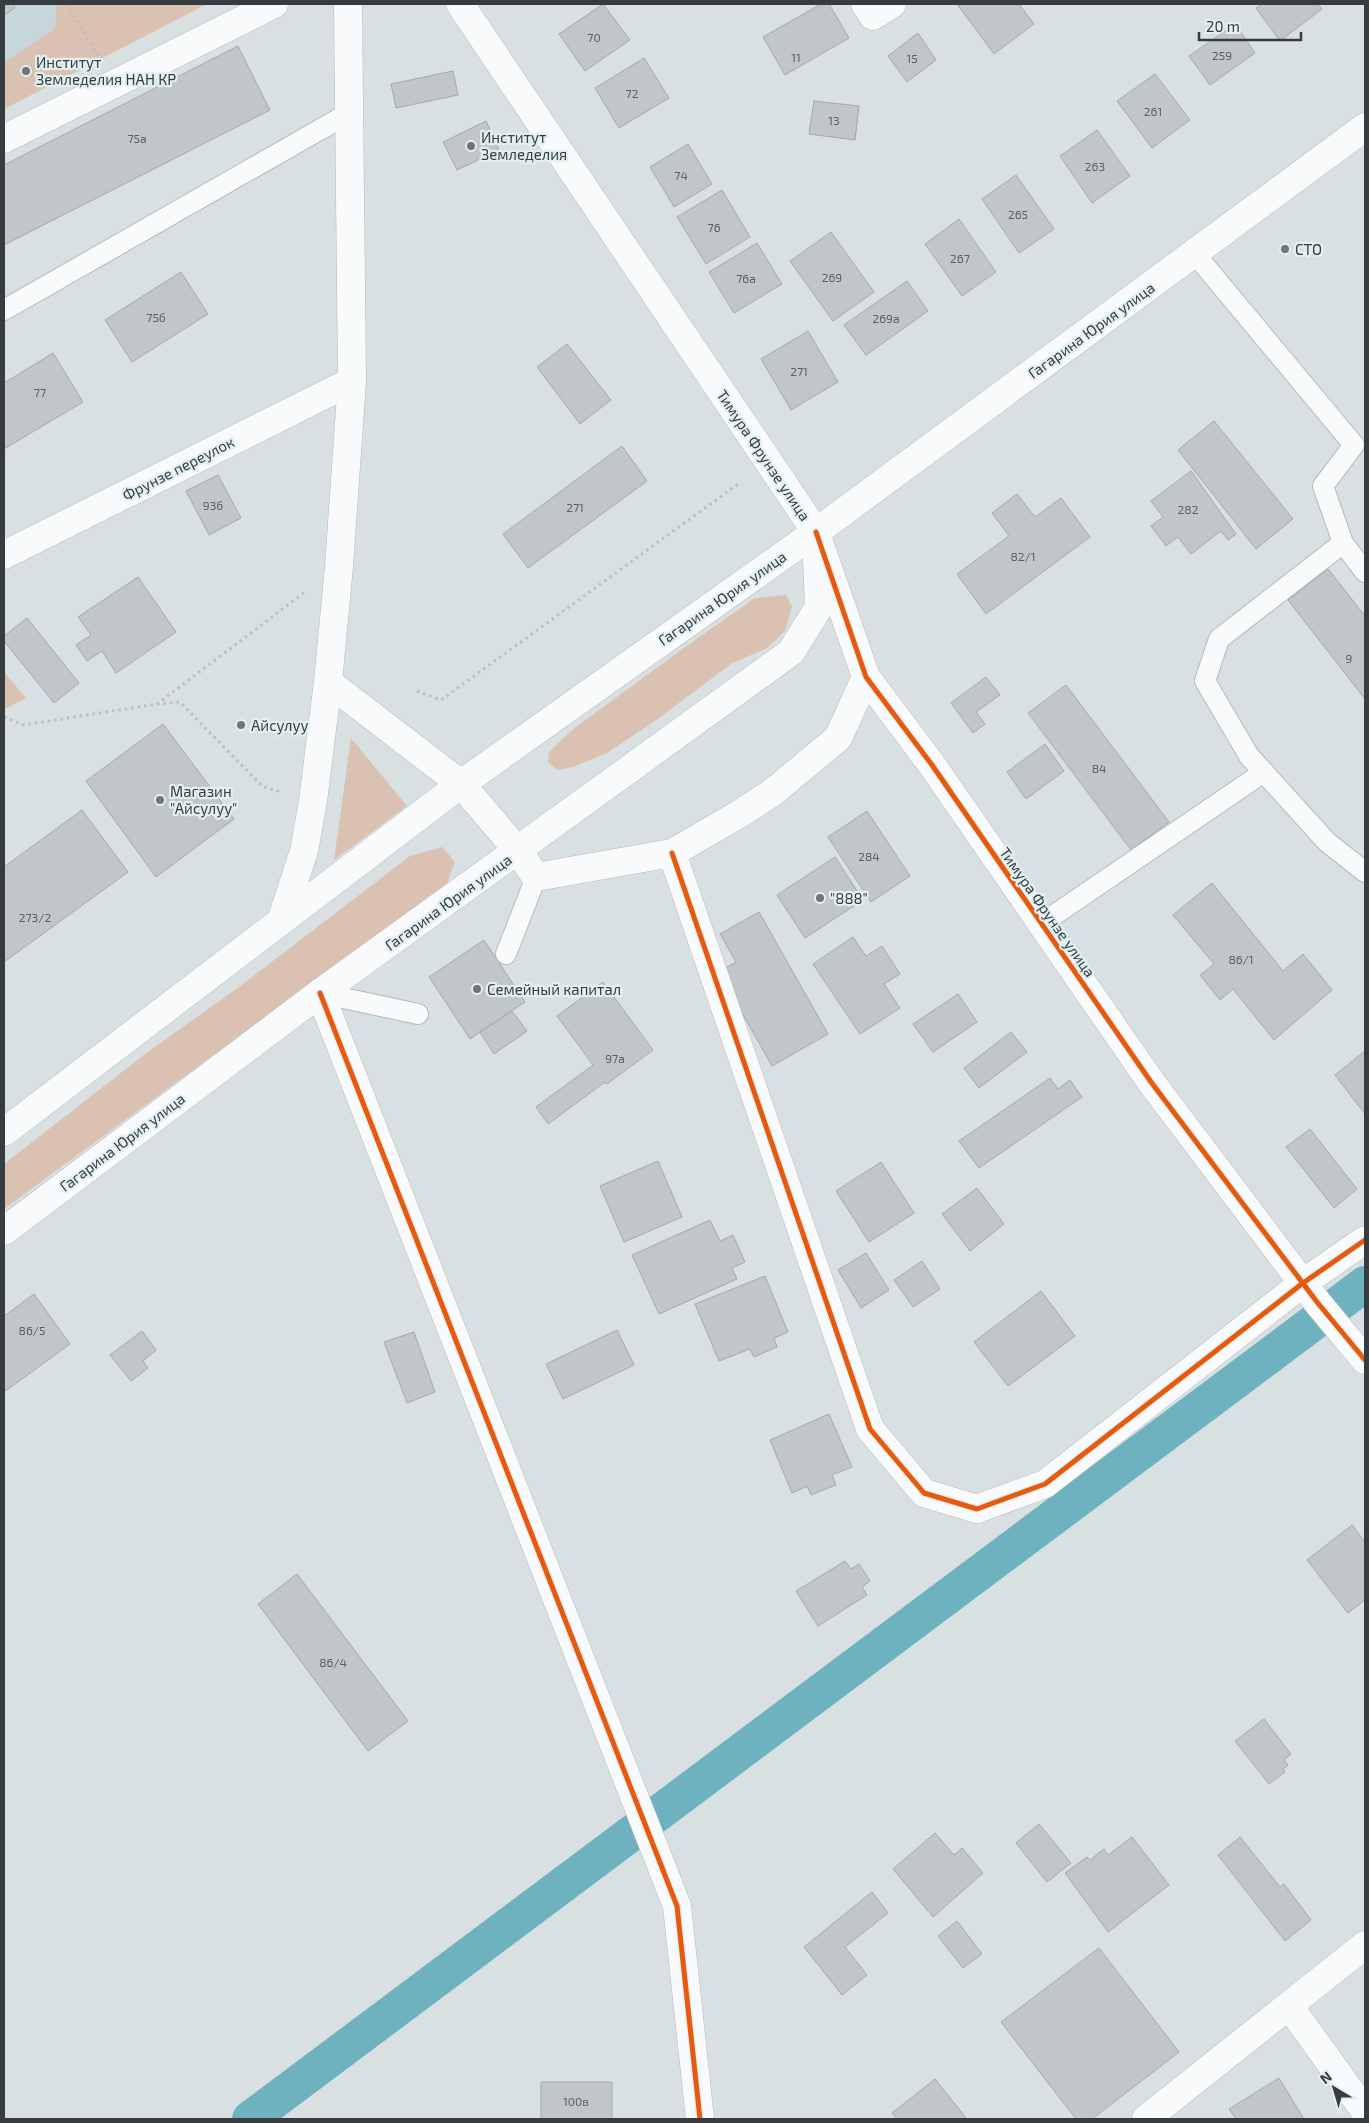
<svg xmlns="http://www.w3.org/2000/svg" width="1369" height="2123" viewBox="0 0 1369 2123" font-family="'Exo 2',sans-serif">
<style>
.built{fill:#c6d6da}
.green{fill:#dac1b2}
.lines{fill:none;stroke-linecap:round;stroke-linejoin:round}
.canal{stroke:#6eb2c0;stroke-width:36}
.building{fill:#c1c7c8;stroke:#a4aaac}
.lane-casing{stroke:#b5babc;stroke-width:22}
.street-casing{stroke:#b5babc;stroke-width:29}
.secondary-casing{stroke:#b5babc;stroke-width:29}
.path{stroke:#bcbfc0;stroke-width:3;stroke-dasharray:2.5 4;stroke-linecap:butt}
.lane{stroke:#f9fafb;stroke-width:20}
.street{stroke:#f9fafb;stroke-width:28}
.secondary{stroke:#f9fafb;stroke-width:28}
.cycleway-casing{stroke:#e2f0f4;stroke-width:8}
.cycleway{stroke:#e8590c;stroke-width:5}
.poi-dot{fill:#707577;stroke:#e2f0f4;stroke-width:2}
.labels{text-anchor:middle;dominant-baseline:central;stroke-width:4.5;stroke-linejoin:round;paint-order:stroke}
.number-label{font-size:12px;fill:#5a5f60}
.poi-label{font-size:15px;fill:#373c3e;stroke:#e2f0f4;text-anchor:start}
.street-label{font-size:15px;fill:#373c3e;stroke:#e2f0f4}
</style>
<rect width="100%" height="100%" fill="#d9e0e2"/>
<path class="built" d="M4 4H172L4 96Z"/>
<path class="green" d="M57 4H207L4 109V63L55 28Z
M786 595 792 607 785 631 767 648 731 664 655 721 607 753 573 767 557 770 548 762 549 752 572 730 688 645 755 598Z
M4 672 26 698 7 708 4 707Z
M351 738 407 806 334 860Z
M442 847 455 862 447 883 4 1209V1164L149 1051 239 987 410 856Z"/>
<g class="lines">
<path class="canal" d="M250 2119 1365 1284"/>
</g>
<path class="building" d="M4 4H13L15 8 4 15Z
M603 4 630 40 585 71 559 34Z
M821 4H829L849 38 785 75 763 37Z
M957 4H1019L1034 24 994 54Z
M1262 4H1318L1322 9 1280 41 1256 8Z
M1235 24 1255 53 1210 85 1189 56Z
M918 33 936 60 907 82 888 56Z
M238 46 270 110 4 245V165Z
M644 58 669 98 619 128 595 88Z
M453 71 458 95 396 108 391 84Z
M1155 74 1190 120 1152 148 1117 101Z
M814 101 859 106 855 140 809 134Z
M486 121 499 150 457 170 443 142Z
M1097 130 1130 176 1092 203 1060 156Z
M688 144 712 184 674 207 650 167Z
M1016 175 1054 229 1019 253 982 199Z
M722 190 750 237 706 264 677 217Z
M959 219 996 272 962 296 925 244Z
M831 232 874 292 833 321 790 261Z
M757 243 782 284 734 313 709 272Z
M181 272 208 314 132 362 105 320Z
M907 281 928 311 866 355 844 325Z
M808 331 838 382 791 410 761 359Z
M567 344 611 400 580 424 537 367Z
M53 353 83 402 4 449V383Z
M1214 421 1293 519 1256 549 1178 450Z
M622 446 647 481 528 568 503 534Z
M1191 471 1236 534 1228 540 1221 531 1191 554 1178 537 1166 546 1151 526 1163 517 1151 501Z
M218 475 241 518 209 535 186 491Z
M1017 494 1035 517 1061 498 1090 537 986 614 957 574 1009 536 992 513Z
M1328 569 1365 616V699L1288 600Z
M138 577 176 632 116 673 102 651 87 661 76 645 91 635 78 617Z
M27 618 79 683 54 703 4 641V636Z
M986 677 1000 695 976 712 985 724 973 733 951 703Z
M1066 685 1169 822 1131 850 1028 713Z
M163 724 234 819 156 877 86 781Z
M1045 744 1064 771 1026 799 1007 772Z
M82 810 128 872 4 962V867Z
M867 811 910 876 871 902 828 837Z
M835 857 863 900 805 938 777 895Z
M1212 883 1283 971 1303 954 1332 990 1274 1040 1233 989 1220 1000 1200 975 1214 964 1173 915Z
M759 912 828 1034 772 1066 719 972 736 962 720 934Z
M853 937 866 956 882 946 900 974 884 984 900 1008 860 1034 813 964Z
M484 940 525 1002 470 1039 429 977Z
M603 982 653 1050 607 1084 605 1082 548 1124 536 1107 593 1065 557 1016Z
M958 994 977 1022 933 1052 913 1024Z
M512 1011 527 1031 494 1054 480 1032Z
M1011 1032 1027 1052 979 1088 964 1068Z
M1365 1051V1114L1335 1075Z
M1050 1078 1058 1089 1070 1080 1082 1097 979 1168 959 1141Z
M1310 1129 1357 1189 1334 1208 1286 1147Z
M658 1161 682 1217 624 1242 600 1186Z
M881 1162 914 1213 869 1242 836 1191Z
M977 1188 1004 1224 970 1251 942 1214Z
M710 1220 720 1241 733 1235 745 1262 732 1268 737 1279 659 1314 632 1255Z
M866 1253 889 1290 861 1308 838 1270Z
M922 1261 940 1289 913 1307 894 1280Z
M765 1276 788 1332 774 1338 777 1347 754 1357 750 1349 719 1361 695 1304Z
M1041 1291 1075 1336 1008 1386 974 1342Z
M34 1294 70 1344 4 1392V1316Z
M617 1330 634 1365 563 1399 546 1364Z
M142 1331 156 1350 143 1361 148 1368 131 1381 110 1355Z
M414 1332 435 1392 407 1403 384 1342Z
M829 1414 852 1467 832 1475 836 1485 811 1495 807 1486 792 1493 770 1440Z
M1352 1525 1365 1542V1600L1348 1613 1307 1560Z
M845 1561 851 1569 859 1564 870 1581 862 1587 867 1595 818 1626 796 1591Z
M297 1574 408 1721 368 1751 258 1604Z
M1264 1719 1291 1754 1284 1760 1288 1765 1283 1769 1285 1772 1269 1784 1235 1741Z
M1039 1824 1071 1863 1047 1882 1016 1843Z
M935 1833 954 1855 962 1848 983 1873 933 1917 893 1869Z
M1132 1837 1169 1885 1108 1932 1065 1873 1087 1857 1090 1860 1104 1849 1108 1855Z
M1240 1837 1280 1887 1284 1884 1311 1920 1285 1941 1218 1855Z
M872 1892 888 1913 845 1947 867 1975 842 1995 804 1947Z
M957 1921 982 1954 963 1968 938 1936Z
M1099 1948 1179 2052 1092 2119H1076L1001 2022Z
M1279 2078 1304 2119H1236L1229 2109Z
M935 2079 967 2119H897L892 2113Z
M541 2082H612V2119H541Z"/>
<g class="lines">
<defs>
<path id="lane" d="M1195 254 1354 445 1323 486 1343 543 1365 572
M4 310 349 113
M1343 543 1219 639 1205 681 1249 756 1327 842 1365 872
M1041 924 1264 772
M506 954 536 877
M320 993 418 1014"/>
<path id="street" d="M865 4 873 16 892 4
M4 139 274 4
M819 542 866 677 932 765 1151 1082 1317 1302 1365 1360
M4 555 352 381
M328 682 461 784
M518 851 536 877 672 853 741 813 773 792 838 738 866 677
M672 853 870 1429 924 1493 977 1509 1045 1484 1303 1283 1365 1240
M281 921 304 851 313 801 328 682 339 566 352 381 348 4
M320 993 677 1906 700 2119
M1289 2006 1365 2111
M1146 2119 1365 1945"/>
<path id="secondary" d="M460 4 816 532
M461 784 518 851
M4 1132 461 784 816 532 1365 127
M4 1231 320 993 791 652 819 607 816 532"/>
</defs>
<use href="#lane" class="lane-casing"/>
<use href="#street" class="street-casing"/>
<use href="#secondary" class="secondary-casing"/>
<path class="path" d="M67 4 99 57
M417 691 441 700 738 484
M157 704 180 702 263 787 282 792
M4 717 24 725 157 704 305 592"/>
<use href="#lane" class="lane"/>
<use href="#street" class="street"/>
<use href="#secondary" class="secondary"/>
<defs>
<path id="cycleway" d="M816 532 866 677 932 765 1151 1082 1317 1302 1365 1360
M672 853 870 1429 924 1493 977 1509 1045 1484 1303 1283 1365 1240
M320 993 677 1906 700 2119"/>
</defs>
<use href="#cycleway" class="cycleway-casing"/>
<use href="#cycleway" class="cycleway"/>
</g>
<g class="poi-dot">
<circle cx="26" cy="71" r="5"/>
<circle cx="471" cy="146" r="5"/>
<circle cx="1285" cy="249" r="5"/>
<circle cx="241" cy="725" r="5"/>
<circle cx="160" cy="800" r="5"/>
<circle cx="820" cy="898" r="5"/>
<circle cx="477" cy="989" r="5"/>
</g>
<g class="labels">
<g class="number-label">
<text x="594" y="37">70</text>
<text x="1222" y="55">259</text>
<text x="796" y="57">11</text>
<text x="912" y="58">15</text>
<text x="632" y="93">72</text>
<text x="1153" y="111">261</text>
<text x="834" y="120">13</text>
<text x="137" y="138">75а</text>
<text x="1095" y="166">263</text>
<text x="681" y="175">74</text>
<text x="1018" y="214">265</text>
<text x="714" y="227">76</text>
<text x="960" y="258">267</text>
<text x="832" y="277">269</text>
<text x="746" y="278">76а</text>
<text x="156" y="317">75б</text>
<text x="886" y="318">269а</text>
<text x="799" y="371">271</text>
<text x="40" y="392">77</text>
<text x="213" y="505">93б</text>
<text x="575" y="507">271</text>
<text x="1188" y="509">282</text>
<text x="1023" y="556">82/1</text>
<text x="1349" y="658">9</text>
<text x="1099" y="768">84</text>
<text x="869" y="856">284</text>
<text x="35" y="917">273/2</text>
<text x="1241" y="959">86/1</text>
<text x="615" y="1058">97а</text>
<text x="32" y="1330">86/5</text>
<text x="333" y="1662">86/4</text>
<text x="576" y="2101">100в</text>
</g>
<g class="poi-label">
<text x="36" y="62">Институт<tspan x="36" dy="17">Земледелия НАН КР</tspan></text>
<text x="481" y="137">Институт<tspan x="481" dy="17">Земледелия</tspan></text>
<text x="1295" y="249">CTO</text>
<text x="251" y="725">Айсулуу</text>
<text x="170" y="791">Магазин<tspan x="170" dy="17">"Айсулуу"</tspan></text>
<text x="830" y="898">"888"</text>
<text x="487" y="989">Семейный капитал</text>
</g>
<g class="street-label">
<text transform="translate(1091 330) rotate(-36)">Гагарина Юрия улица</text>
<text transform="translate(764 455) rotate(56)">Тимура Фрунзе улица</text>
<text transform="translate(178 468) rotate(-27)">Фрунзе переулок</text>
<text transform="translate(722 598) rotate(-35)">Гагарина Юрия улица</text>
<text transform="translate(448 902) rotate(-36)">Гагарина Юрия улица</text>
<text transform="translate(1048 912) rotate(55)">Тимура Фрунзе улица</text>
<text transform="translate(122 1142) rotate(-37)">Гагарина Юрия улица</text>
</g>
</g>
<rect width="1369" height="2123" fill="none" stroke="#373c3e" stroke-width="10"/>
<g transform="translate(1334 2088) rotate(322)" stroke="#e2f0f4" stroke-width="4" paint-order="stroke">
<path d="M0-4L9 19L0 12L-9 19Z" fill="#373c3e"/>
<text y="-8" font-size="14" font-weight="bold" text-anchor="middle" fill="#373c3e">N</text>
</g>
<path d="M1199 32v8h102v-8" fill="none" stroke="#373c3e" stroke-width="2.5"/>
<text x="1206" y="32" font-size="15" fill="#373c3e" stroke="#e2f0f4" stroke-width="4" paint-order="stroke">20 m</text>
</svg>
